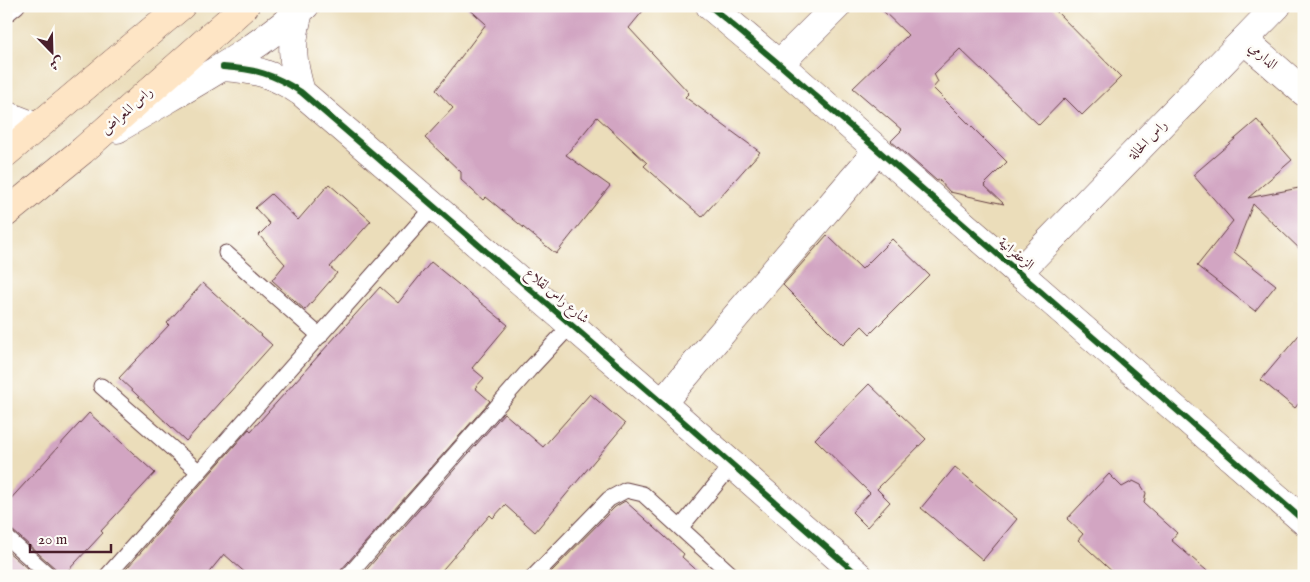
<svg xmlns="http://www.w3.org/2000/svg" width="1310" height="582" viewBox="0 0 1310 582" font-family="'IM FELL English',Amiri,serif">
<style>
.building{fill:#d2a5c2}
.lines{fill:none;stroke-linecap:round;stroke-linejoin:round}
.lane-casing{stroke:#623c40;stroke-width:17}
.street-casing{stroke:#623c40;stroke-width:29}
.secondary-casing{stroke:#623c40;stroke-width:29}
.lane{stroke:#fff;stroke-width:15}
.street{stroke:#fff;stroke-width:28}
.secondary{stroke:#fee5c5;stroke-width:28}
.cycleway-casing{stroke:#fdfcf7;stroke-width:9}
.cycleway{stroke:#1b5e20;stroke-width:6}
.labels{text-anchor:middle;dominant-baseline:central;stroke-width:5;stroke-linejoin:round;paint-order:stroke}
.street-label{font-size:14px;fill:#4a1f2b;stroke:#fdfcf7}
</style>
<rect width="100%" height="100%" fill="#fdfcf7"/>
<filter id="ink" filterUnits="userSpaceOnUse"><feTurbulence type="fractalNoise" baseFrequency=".02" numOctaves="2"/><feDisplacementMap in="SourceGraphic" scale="10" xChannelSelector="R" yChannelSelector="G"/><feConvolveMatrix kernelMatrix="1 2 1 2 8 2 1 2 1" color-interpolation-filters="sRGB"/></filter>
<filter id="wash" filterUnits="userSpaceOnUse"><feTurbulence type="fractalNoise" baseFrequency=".0096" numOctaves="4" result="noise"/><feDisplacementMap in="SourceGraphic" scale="20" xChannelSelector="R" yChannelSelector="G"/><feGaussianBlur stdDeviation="1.12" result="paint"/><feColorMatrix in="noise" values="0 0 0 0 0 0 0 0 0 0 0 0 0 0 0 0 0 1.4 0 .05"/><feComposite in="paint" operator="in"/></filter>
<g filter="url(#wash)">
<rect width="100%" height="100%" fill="#ebddba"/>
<g id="blocks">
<path class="building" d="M466 6H647L629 28 689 93 685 97 760 152 702 217 644 166 647 163 597 117 566 155 610 186 556 254 486 197 483 200 461 180V172L425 138 453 108 436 90 486 24Z
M878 6H1051L1121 77 1082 115 1065 98 1039 125 960 49 934 74 938 82 933 88 1007 162 984 185 1004 204 950 192 939 180 937 181 891 141 902 130 853 88 908 35Z
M1257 120 1292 160 1248 198 1304 187V253L1253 204 1234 252 1276 285 1255 311 1197 266 1233 221 1193 175Z
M329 184 371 221 330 267 337 273 305 310 272 280 285 264 259 235 270 224 255 208 271 194 298 220Z
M827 235 862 269 892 239 929 275 870 334 862 326 843 345 783 285Z
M431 262 508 325 472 368 484 378 475 388 490 401 341 570 339 576H249L224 554 206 576H120L249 429 251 431 380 287 398 303Z
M203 283 272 345 186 441 119 378 169 325 167 323Z
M1304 329V397L1295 408 1261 380Z
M869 384 926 439 877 489 890 502 867 527 852 512 870 493 815 439Z
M590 394 625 424 535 532 505 505 493 518 490 515 437 576H361L504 413 543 447Z
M89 413 155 473 101 531 103 533 63 576H59L56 569 12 530 6 528V504Z
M955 467 1017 519 983 560 921 508Z
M1109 474 1122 487 1133 481 1141 485 1146 493 1144 503 1177 533 1171 540 1213 576H1117L1078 540 1083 534 1067 519Z
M625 501 684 554 682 557 703 576H547L615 507Z
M6 550 36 576H6Z"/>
</g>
</g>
<g filter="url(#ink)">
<use href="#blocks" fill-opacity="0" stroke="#623c40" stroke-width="1"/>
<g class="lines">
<defs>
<path id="lane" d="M6 15 17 6
M226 253 320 336
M101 386 199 472
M681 527 732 465
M6 537 50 576
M107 576 433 207
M348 576 529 370 572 324
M534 576 609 499 626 490 643 494 733 576"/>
<path id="street" d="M710 6 779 64 1304 521
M299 12C290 44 292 61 301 92
M1244 40 1304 92
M779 64 837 6
M223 67C255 69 274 74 301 92L662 403 859 576
M6 115 37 127
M117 129C181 90 249 57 305 6
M1018 273 1277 6
M662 403 878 150"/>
<path id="secondary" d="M6 153 181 6
M6 213 82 151 245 6"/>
</defs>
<use href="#lane" class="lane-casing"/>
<use href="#street" class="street-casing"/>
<use href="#secondary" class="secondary-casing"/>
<use href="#lane" class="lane"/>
<use href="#street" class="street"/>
<use href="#secondary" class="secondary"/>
<defs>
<path id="cycleway" d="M710 6 779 64 1304 521
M223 67C255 69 274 74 301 92L662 403 859 576"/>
</defs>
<use href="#cycleway" class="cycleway-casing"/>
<use href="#cycleway" class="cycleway"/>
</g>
</g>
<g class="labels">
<g class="street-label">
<text transform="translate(1263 56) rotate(41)">الدارمي</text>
<text transform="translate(127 111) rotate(-42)">راس المعراض</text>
<text transform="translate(1148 140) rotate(-46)">راس الحالة</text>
<text transform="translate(1016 254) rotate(41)">الزعفرانية</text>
<text transform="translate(557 296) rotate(40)">شارع راس لقلاع</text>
</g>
</g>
<rect width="1310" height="582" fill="none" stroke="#fdfcf7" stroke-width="25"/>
<g transform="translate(52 52) rotate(157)" stroke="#fdfcf7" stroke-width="4" paint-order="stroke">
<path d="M0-4L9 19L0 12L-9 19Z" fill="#4a1f2b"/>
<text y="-8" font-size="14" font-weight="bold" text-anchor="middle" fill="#4a1f2b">ش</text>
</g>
<path d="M30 544v8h81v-8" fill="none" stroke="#4a1f2b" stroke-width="2.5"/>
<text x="38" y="544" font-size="15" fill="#4a1f2b" stroke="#fdfcf7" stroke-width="4" paint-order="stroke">20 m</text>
</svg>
